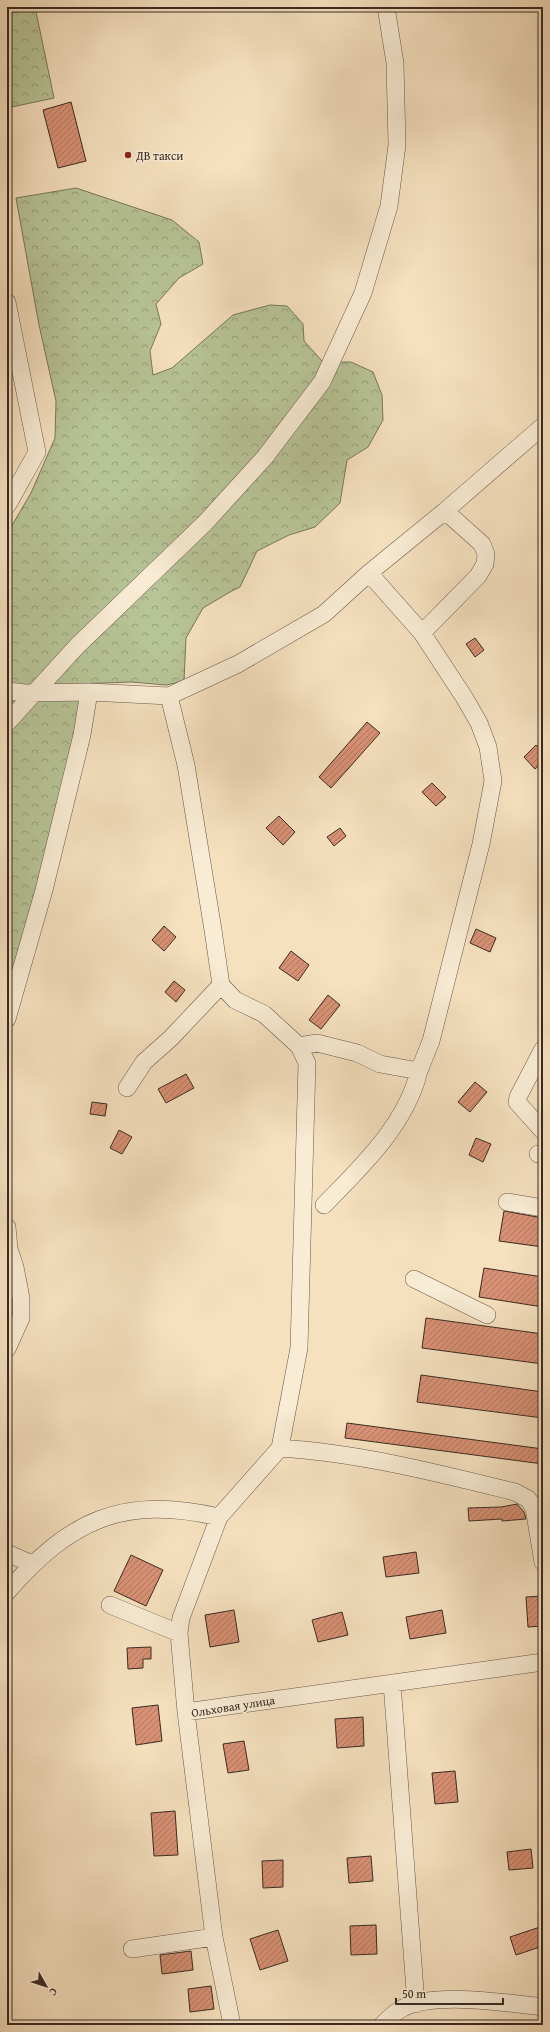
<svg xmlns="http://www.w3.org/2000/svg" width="550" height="2032" viewBox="0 0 550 2032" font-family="'Gentium Book Plus',serif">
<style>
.forest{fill:url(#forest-crowns);stroke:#78775d}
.building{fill:url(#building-hatch);stroke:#392a24}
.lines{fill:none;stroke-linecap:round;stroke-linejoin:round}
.minor-casing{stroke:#68584b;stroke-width:18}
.minor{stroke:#f9ecd5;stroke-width:17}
.poi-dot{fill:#8f2418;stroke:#f9ecd5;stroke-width:1.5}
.labels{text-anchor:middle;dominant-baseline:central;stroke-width:3;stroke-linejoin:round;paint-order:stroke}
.poi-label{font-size:12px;fill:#392a24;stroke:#f9ecd5;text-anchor:start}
.street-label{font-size:12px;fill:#392a24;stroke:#f9ecd5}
</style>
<defs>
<pattern id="forest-crowns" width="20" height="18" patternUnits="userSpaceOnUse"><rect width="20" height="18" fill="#b7c496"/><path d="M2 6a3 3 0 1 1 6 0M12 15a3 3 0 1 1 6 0" fill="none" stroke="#969f7a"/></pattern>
<pattern id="building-hatch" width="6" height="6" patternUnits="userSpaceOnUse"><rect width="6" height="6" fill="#d99175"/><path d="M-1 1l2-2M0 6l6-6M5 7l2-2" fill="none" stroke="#b17760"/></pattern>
</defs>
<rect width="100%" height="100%" fill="#f6e1bf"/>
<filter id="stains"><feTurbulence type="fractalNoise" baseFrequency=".005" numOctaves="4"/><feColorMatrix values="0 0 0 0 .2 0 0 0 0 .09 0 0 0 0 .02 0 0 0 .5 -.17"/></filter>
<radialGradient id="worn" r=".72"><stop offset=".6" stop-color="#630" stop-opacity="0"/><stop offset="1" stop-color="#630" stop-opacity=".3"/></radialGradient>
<path class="forest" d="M7 7H35L54 98 7 108Z
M76 188 172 220 199 242 203 264 179 278 156 304 161 324 150 351 153 375 172 368 233 315 270 305 287 306 303 324 304 341 323 362H351L373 372 382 395 383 420 368 447 347 460 340 503 315 527 289 535 257 551 240 587 230 592 203 608 186 638 184 681 166 685 131 682 19 686 7 684V534L31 493 55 438 56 401 39 325 16 198Z
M88 694 80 734 7 990V698Z"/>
<path class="building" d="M71 102 86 161 58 168 43 110Z
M475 638 484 650 475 657 466 644Z
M367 722 380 733 331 788 319 777Z
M536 745 543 752V762L535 769 524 757Z
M432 783 446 797 436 806 422 792Z
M279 816 295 832 283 845 266 828Z
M340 828 346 836 334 846 327 837Z
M164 926 176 937 164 951 152 940Z
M476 929 496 938 490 952 470 943Z
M291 951 309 965 298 981 279 968Z
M174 981 185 990 176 1002 165 992Z
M328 995 340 1005 321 1029 309 1020Z
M186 1074 194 1088 166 1103 158 1089Z
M475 1082 487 1092 470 1112 458 1102Z
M92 1102 107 1104 105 1116 90 1114Z
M119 1130 132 1137 122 1154 110 1148Z
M476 1138 491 1144 483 1162 469 1155Z
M504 1211 543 1218V1247L499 1241Z
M484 1268 543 1277V1307L479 1297Z
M426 1318 543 1334V1364L422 1348Z
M421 1375 543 1392V1418L417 1402Z
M347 1423 543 1449V1464L345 1438Z
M517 1504 524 1512 526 1519 502 1521V1519L469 1521 468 1508 501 1507Z
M416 1552 419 1573 386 1577 383 1557Z
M131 1555 163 1570 146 1606 114 1591Z
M543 1596V1626L528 1627 526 1597Z
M234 1610 239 1642 210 1647 205 1615Z
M442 1610 446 1633 410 1639 406 1617Z
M342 1612 348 1635 318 1642 312 1620Z
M151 1647V1659H143V1668L128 1669 127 1648Z
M158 1705 162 1741 136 1745 132 1708Z
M363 1717 364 1746 337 1748 335 1719Z
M244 1741 249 1770 228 1773 223 1744Z
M455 1771 458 1802 435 1804 432 1773Z
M175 1811 178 1855 154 1856 151 1813Z
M531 1849 533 1868 509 1870 507 1852Z
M371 1856 373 1881 349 1883 347 1858Z
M283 1860V1887L263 1888 262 1861Z
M376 1925 377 1954 351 1955 350 1926Z
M540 1927 543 1935V1946L516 1955 510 1937Z
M278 1930 288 1961 260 1970 250 1939Z
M191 1951 193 1970 162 1974 160 1955Z
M211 1986 214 2009 190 2012 188 1989Z"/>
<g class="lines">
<defs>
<path id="minor" d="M7 302 37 452 7 506
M422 633 478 576 485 564 486 554 482 544 445 511
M7 691 25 693 89 692 169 696 186 765 213 930 221 985 235 1000 264 1014 299 1046 307 1063 299 1348 280 1448 219 1517 181 1618 179 1633 186 1712
M169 696 238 664 324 614 369 573 445 511 543 426
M7 723 77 646 205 523 265 457 322 382 363 293 389 206 397 145 395 63 386 7
M7 1019 44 890 82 735 89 692
M299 1046 317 1043 357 1053 380 1064 419 1071 431 1041 481 844 493 781 488 747 479 723 464 697 422 633 369 573
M543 1049 518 1097 517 1102 543 1131
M127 1088 144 1062 171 1038 221 985
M538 1154H543
M507 1202 543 1208
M324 1205C361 1167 406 1125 419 1071
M7 1227 9 1249 15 1267 21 1298V1318L7 1349
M414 1279 487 1315
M280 1448C359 1453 438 1473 515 1492L528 1499 534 1508 543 1562
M7 1553 32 1564
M7 1592C70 1520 122 1495 219 1517
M110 1605 179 1633
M392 1683 416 2004
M132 1949 214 1937
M232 2025 214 1937 186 1712 543 1662
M382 2025C387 2020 394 2013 401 2009 433 1991 507 2003 543 2007"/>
</defs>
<use href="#minor" class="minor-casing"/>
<use href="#minor" class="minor"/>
</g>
<circle class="poi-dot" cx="128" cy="155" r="4"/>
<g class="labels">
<g class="poi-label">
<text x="136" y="155">ДВ такси</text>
</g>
<g class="street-label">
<text transform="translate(233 1706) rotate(-9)">Ольховая улица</text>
</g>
</g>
<rect width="550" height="2032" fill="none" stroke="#f6e1bf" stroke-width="24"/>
<rect x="8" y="8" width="534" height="2016" fill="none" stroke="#392a24" stroke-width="2"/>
<rect x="12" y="12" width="526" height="2008" fill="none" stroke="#392a24"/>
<g transform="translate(46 1986) rotate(129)" stroke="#f9ecd5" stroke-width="3" paint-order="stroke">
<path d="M0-3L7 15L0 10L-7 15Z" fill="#392a24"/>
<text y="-6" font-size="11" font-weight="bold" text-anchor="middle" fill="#392a24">С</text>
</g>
<path d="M396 1998v6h107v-6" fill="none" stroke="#392a24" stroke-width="2"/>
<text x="402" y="1998" font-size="12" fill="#392a24" stroke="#f9ecd5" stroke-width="3" paint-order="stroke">50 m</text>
<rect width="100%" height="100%" filter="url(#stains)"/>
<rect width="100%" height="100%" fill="url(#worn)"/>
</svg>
